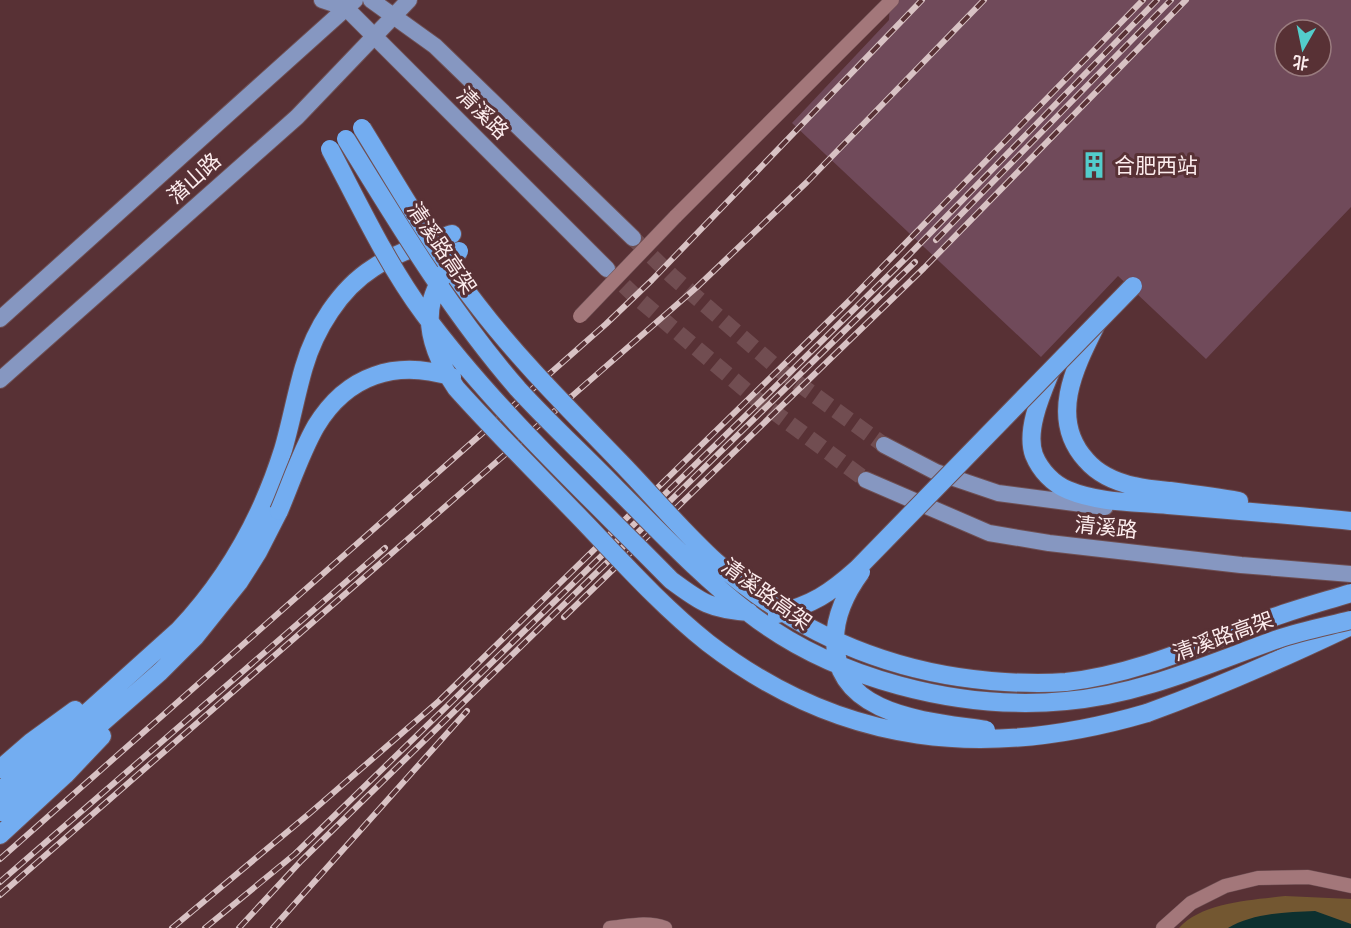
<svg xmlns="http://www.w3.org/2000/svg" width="1351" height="928" viewBox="0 0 1351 928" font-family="Inter,'Noto Sans SC',sans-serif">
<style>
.green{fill:#735731}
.water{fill:#0d302f}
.building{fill:#704a5a;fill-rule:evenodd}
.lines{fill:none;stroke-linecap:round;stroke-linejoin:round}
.major-tunnel{stroke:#714d51;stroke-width:16;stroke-dasharray:16 8;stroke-linecap:butt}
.minor-casing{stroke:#6e4f53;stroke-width:15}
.major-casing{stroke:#6e4f53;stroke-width:18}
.highway-casing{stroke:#6e4f53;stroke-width:20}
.minor{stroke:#a3777a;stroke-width:14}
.major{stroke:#8697c1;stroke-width:16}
.highway{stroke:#73adf1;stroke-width:18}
.rail-casing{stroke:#d8c2c4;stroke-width:6}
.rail{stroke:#583135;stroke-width:4;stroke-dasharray:11;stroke-linecap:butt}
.minor-bridge-casing{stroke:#6e4f53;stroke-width:15;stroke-linecap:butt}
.highway-bridge-casing{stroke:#6e4f53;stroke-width:20;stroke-linecap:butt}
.minor-bridge{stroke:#a3777a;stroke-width:14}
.highway-bridge{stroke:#73adf1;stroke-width:18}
.labels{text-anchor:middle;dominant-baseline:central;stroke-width:6;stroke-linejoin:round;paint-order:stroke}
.street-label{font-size:21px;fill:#fceced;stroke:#583135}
.poi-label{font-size:21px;fill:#fceced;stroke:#583135;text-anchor:start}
</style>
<rect width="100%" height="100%" fill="#583135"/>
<path class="green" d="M1285 896 1351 899V928H1179C1202 902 1252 900 1285 896Z"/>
<path class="water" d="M1315 911 1351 924V928H1228C1253 913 1287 912 1315 911Z"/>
<path class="building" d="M890 0H1351V207L1206 359 1118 276 1041 357 792 123 889 20ZM1285 30H1321V66H1285Z"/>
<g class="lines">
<path class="major-tunnel" d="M635 240 672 276 781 371 884 445
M607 269 635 296 755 398 866 480"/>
<defs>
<path id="minor" d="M675 217 892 0
M610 928C628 926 648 921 665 928
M1163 928 1191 903 1225 886 1258 878 1308 877 1351 886"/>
<path id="major" d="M322 0 346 8 607 269
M371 0 435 46 633 238
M0 319 355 0
M0 380 297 117 409 0
M884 445 936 472 998 493 1105 507
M866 480 989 533 1049 543 1241 565 1351 574"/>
<path id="highway" d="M1095 327C1074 369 1049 419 1086 460 1098 474 1116 482 1134 486 1145 489 1158 490 1170 491 1193 494 1216 497 1239 501
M1051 371C1042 393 1025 430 1034 455 1040 470 1053 484 1068 490 1099 503 1136 502 1168 505 1229 510 1290 515 1351 521
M1147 713C1216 688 1284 658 1351 626
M0 769 31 742 75 710
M0 791 179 630C227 579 262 517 283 450 291 423 296 394 304 367 315 329 340 289 373 268 397 252 425 244 452 234
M0 812 160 672 195 637 239 582 258 552 279 511
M0 835 65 775 102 736"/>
</defs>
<use href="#minor" class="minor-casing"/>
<use href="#major" class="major-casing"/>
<use href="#highway" class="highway-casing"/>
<use href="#minor" class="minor"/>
<use href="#major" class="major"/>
<use href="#highway" class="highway"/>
<defs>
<path id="rail" d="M936 240 1171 0
M564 617 924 268 1186 0
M0 859 606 324 652 280 922 0
M0 882 385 548
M0 895 697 287 807 182 984 0
M172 928 310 813 439 701 850 300 1143 0
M205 928 295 854 772 390 909 255 1157 0
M239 928 301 861 915 262
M273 928 467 711"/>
</defs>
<use href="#rail" class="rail-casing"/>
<use href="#rail" class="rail"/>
<defs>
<path id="minor-bridge" d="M580 316 675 217"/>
<path id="highway-bridge" d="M362 128C399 188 434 250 478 306 521 362 572 412 621 463 652 495 682 531 716 562 795 632 886 672 991 681 1016 683 1041 684 1066 682 1139 674 1205 642 1274 617 1299 608 1325 601 1351 593
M346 139C399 225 451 312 518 389 549 423 584 455 616 488 659 531 701 576 749 613 833 679 960 711 1066 701 1140 695 1208 664 1278 639 1301 631 1327 626 1351 620
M330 149C359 204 387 264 424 314 496 411 587 494 671 580 702 603 710 609 749 612
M459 251C449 266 437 282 432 300 424 331 439 363 456 388 498 435 544 480 588 526 626 566 664 608 708 643 843 747 987 760 1147 713
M279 511C291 483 301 452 316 426 347 375 396 359 452 377
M861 572C847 591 835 616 835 640 835 717 929 721 986 730
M777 614C813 604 829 594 857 569L1133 286"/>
</defs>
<use href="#minor-bridge" class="minor-bridge-casing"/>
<use href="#highway-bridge" class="highway-bridge-casing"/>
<use href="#minor-bridge" class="minor-bridge"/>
<use href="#highway-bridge" class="highway-bridge"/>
</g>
<defs>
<symbol id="building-bare" viewBox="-9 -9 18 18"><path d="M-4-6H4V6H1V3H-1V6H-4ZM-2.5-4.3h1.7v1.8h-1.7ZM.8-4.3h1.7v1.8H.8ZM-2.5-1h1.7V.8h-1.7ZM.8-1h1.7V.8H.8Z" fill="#53cdcb" stroke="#583135" stroke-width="2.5" paint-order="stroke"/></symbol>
</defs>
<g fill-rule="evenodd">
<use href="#building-bare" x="1075" y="146" width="38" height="38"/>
</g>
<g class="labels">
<g class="street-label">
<text transform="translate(483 113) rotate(45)">清溪路</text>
<text transform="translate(194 178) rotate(-42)">潜山路</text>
<text transform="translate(442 248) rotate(56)">清溪路高架</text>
<text transform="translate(1106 527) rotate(6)">清溪路</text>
<text transform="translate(767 594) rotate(36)">清溪路高架</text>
<text transform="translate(1223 636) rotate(-20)">清溪路高架</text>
</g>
<g class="poi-label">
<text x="1114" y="165">合肥西站</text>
</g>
</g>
<g transform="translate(1303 48) rotate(189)"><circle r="28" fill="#583135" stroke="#9a7c7f" stroke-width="1.5"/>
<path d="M0-4.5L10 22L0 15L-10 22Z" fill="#53cdcb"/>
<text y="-9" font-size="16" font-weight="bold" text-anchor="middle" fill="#fceced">北</text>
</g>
</svg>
